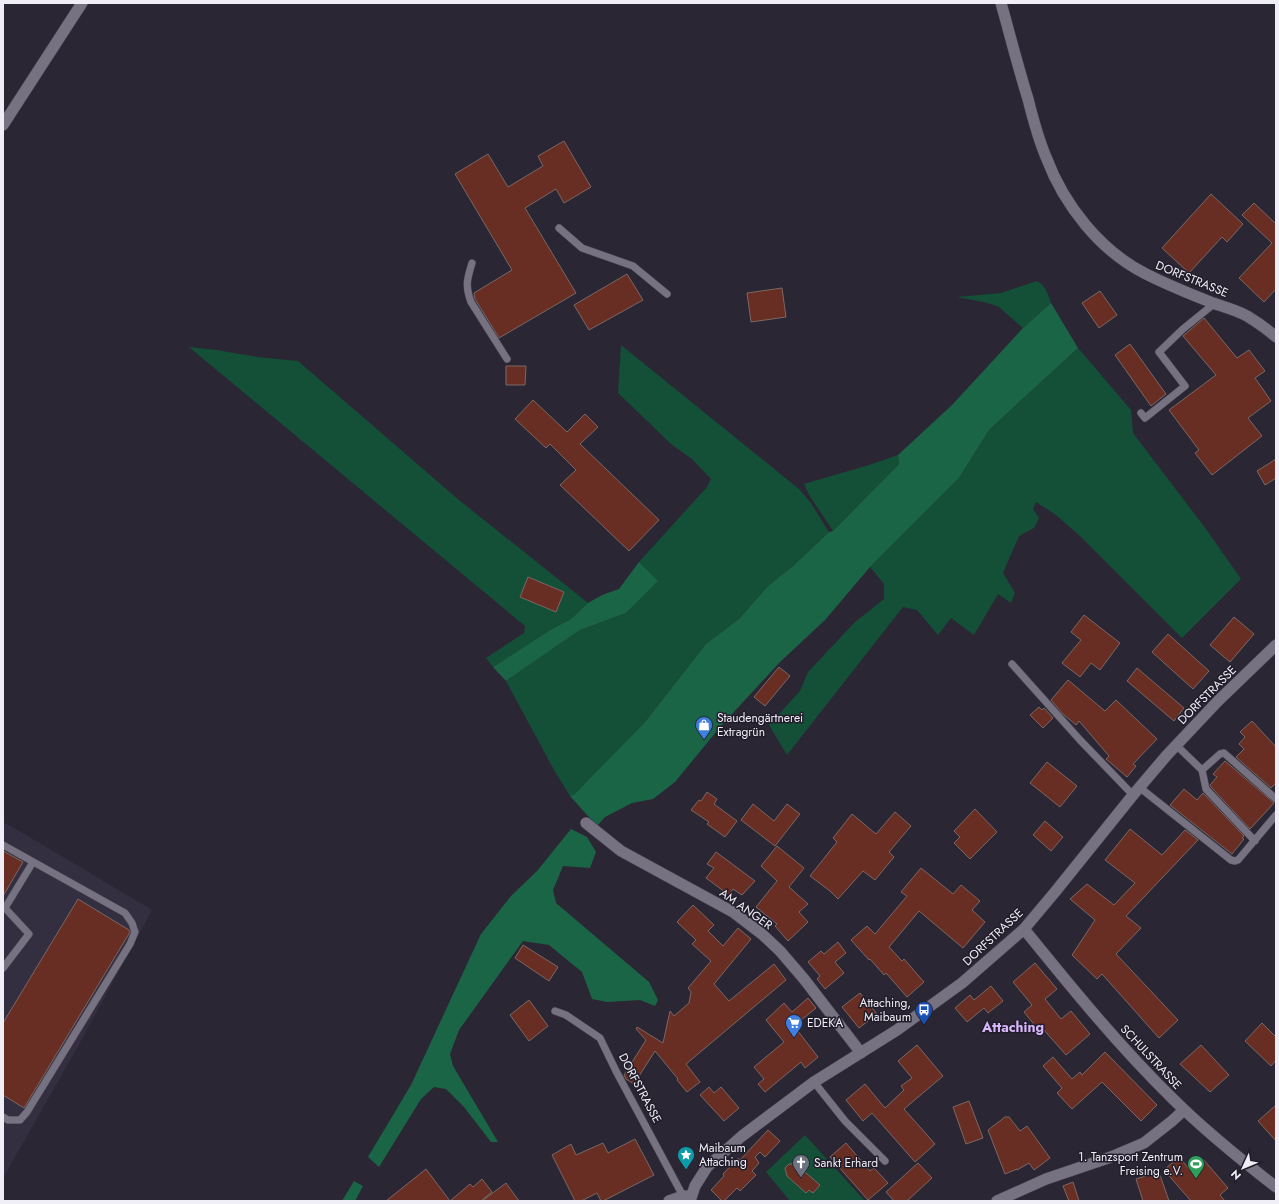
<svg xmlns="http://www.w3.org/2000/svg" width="1279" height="1204" viewBox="0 0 1279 1204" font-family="Jost,sans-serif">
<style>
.built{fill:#342e41}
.green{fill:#144f37;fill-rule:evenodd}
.forest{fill:#1b6547}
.building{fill:#682d23;stroke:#7b6864}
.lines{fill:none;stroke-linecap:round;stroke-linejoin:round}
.service-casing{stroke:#484550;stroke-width:8}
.minor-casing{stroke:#484550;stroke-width:12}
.secondary-casing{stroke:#484550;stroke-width:12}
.service{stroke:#777282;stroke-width:7}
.minor{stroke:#777282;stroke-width:11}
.secondary{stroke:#777282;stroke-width:11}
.labels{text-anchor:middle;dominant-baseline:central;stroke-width:3;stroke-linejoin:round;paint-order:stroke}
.street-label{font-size:12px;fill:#f0eef7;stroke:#211d2a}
.poi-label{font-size:12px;fill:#f0eef7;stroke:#211d2a;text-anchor:start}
.quarter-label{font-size:14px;font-weight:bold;fill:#d9b6fa;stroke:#211d2a}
</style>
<rect width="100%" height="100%" fill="#2b2634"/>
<path class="built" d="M3 822 38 842 152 910 77 1048 3 1178Z"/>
<path class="green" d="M1037 281C1046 286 1048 294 1051 303L1023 328 999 307 988 303 957 297 1001 293Z
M621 345 799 489 811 503 829 532 793 566 768 586 739 619 706 644 645 722 574 796H570L554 770 506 681 580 630 626 613 657 581 639 562 707 487 711 479 692 459 671 444 618 393Z
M189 347 217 350 257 357 298 361 459 500 588 603 571 619 550 630 493 667 486 658 524 633 525 626ZM528 577 564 592 556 611 520 597Z
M1078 348 1131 410 1133 433 1206 529 1241 579 1182 638 1082 538 1056 515 1036 502 1033 509 1039 518 1034 528 1019 536 1003 573 1015 593 1011 603 998 594 974 635 951 618 938 635 917 610 903 607 787 755 769 725 800 691 808 672 855 622 884 599V584L870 567 959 478 989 430Z
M898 455 899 464 833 531 809 495 804 484 869 465Z
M805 1135 865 1201H790L766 1172Z"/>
<path class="forest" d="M1051 303 1078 348 989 430 959 478 870 567 825 620 780 662 721 726 675 782 653 799 632 803 605 817 597 826 570 796 574 795 645 722 706 644 739 619 768 586 793 566 829 532 833 531 899 464 898 455 952 405 1023 328Z
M639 562 658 581 626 613 580 630 506 681 493 667 550 630 571 619 588 603 602 595 619 589Z
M571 829 587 837 596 852 590 868 563 866 553 890 556 903 649 982 658 1000 655 1006 640 1000 607 1002 592 999 582 972 549 945 523 941 459 1030 450 1054 453 1066 498 1142H491L464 1107 446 1089 434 1087 421 1099 379 1167 368 1157 411 1085 481 934 511 896 537 871Z
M354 1181 363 1186 355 1201H342Z"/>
<path class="building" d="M564 141 591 187 564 203 556 189 525 208 576 293 499 338 475 299 474 293 512 270 455 174 488 154 508 187 543 166 538 156Z
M1211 194 1243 224 1227 242 1222 237 1189 273 1162 248Z
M1254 203 1276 224V289L1264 302 1239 278 1272 243 1242 215Z
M627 274 643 300 589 330 574 305Z
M782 288 786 317 751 322 747 293Z
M1100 291 1117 315 1099 328 1082 303Z
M1204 318 1237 358 1249 350 1265 371 1255 378 1271 401 1248 418 1262 436 1212 475 1195 453 1199 450 1169 410 1216 375 1183 336Z
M1130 344 1166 394 1151 406 1115 355Z
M506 366H526L525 385H506Z
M533 400 567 432 585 414 598 427 580 444 659 520 629 551 560 485 576 470 550 444 546 448 515 419Z
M1276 459V478L1265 485 1257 471Z
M528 577 564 592 556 612 520 597Z
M1084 615 1120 643 1100 670 1091 663 1080 677 1062 663 1081 640 1071 632Z
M1234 617 1254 634 1230 662 1210 645Z
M1168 634 1209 671 1193 689 1152 652Z
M779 667 790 676 765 706 754 697Z
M1137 668 1184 708 1174 721 1127 681Z
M1068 680 1105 711 1116 700 1157 739 1133 764 1136 766 1127 777 1106 759 1109 756 1079 721 1076 725 1063 714 1051 700Z
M1039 707 1042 710 1044 708 1053 718 1043 728 1030 715Z
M1252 721 1276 747V783L1271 788 1236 757 1244 749 1239 744 1245 737 1240 732Z
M1225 761 1274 803 1250 829 1211 787 1210 785 1217 777 1213 774Z
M1047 762 1077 786 1060 807 1030 783Z
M1184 789 1197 800 1203 793 1244 836 1242 838 1244 839 1232 854 1170 805Z
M707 792 717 799 714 804 737 821 725 837 707 824 709 822 691 810 699 800 701 801Z
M753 804 774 821 787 804 800 814 775 846 741 820Z
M975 809 997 832 970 859 954 843 960 837 954 831Z
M895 812 911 826 889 852 894 857 875 880 863 871 838 899 830 891 810 876 837 842 833 838 852 814 876 834Z
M1045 821 1063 837 1051 851 1033 835Z
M1130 829 1162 855 1185 830 1198 840 1126 916 1141 928 1116 954 1178 1020 1159 1038 1102 974 1097 979 1072 955 1095 920 1070 899 1087 884 1114 905 1135 883 1105 860Z
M777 846 804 868 789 887 808 904 799 912 808 922 788 941 775 926 777 924 756 907 777 881 761 866Z
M3 851 23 862 3 896Z
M716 852 755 881 742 895 733 889 729 895 706 878 714 868 707 864Z
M921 868 953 894 961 885 980 901 972 910 985 922 963 948 919 911 889 947 902 961 904 959 924 982 907 997 886 973 884 975 870 959 869 960 851 940 867 926 875 934 907 896 901 892Z
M78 899 129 930 130 932 24 1108 3 1095V1023Z
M693 905 714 925 708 931 723 946 738 928 751 939 714 984 729 1001 774 964 786 980 686 1064 700 1082 687 1092 677 1080 678 1079 655 1051 634 1084 626 1079 624 1075 646 1040 636 1029 637 1027 663 1043 670 1011 674 1016 689 1003 691 992 688 988 711 961 692 944 696 940 677 922Z
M838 942 846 953 835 962 844 973 825 989 817 979 820 976 808 962 821 951 824 954Z
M523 945 558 967 549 981 515 958Z
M1035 963 1057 989 1045 999 1061 1019 1071 1011 1090 1034 1066 1055 1044 1030 1041 1033 1024 1012 1032 1005 1013 982Z
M991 986 1003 1001 988 1013 984 1008 967 1022 955 1008 970 995 974 1000Z
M860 993 877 1014 859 1028 842 1007Z
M808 998 816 1008 794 1026 818 1057 805 1068 801 1062 765 1092 758 1084 764 1079 754 1067 784 1042 766 1020 784 1003 792 1012Z
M529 1000 548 1026 529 1041 510 1015Z
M1262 1023 1276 1037V1060L1271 1066 1245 1041Z
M917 1045 943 1076 904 1109 935 1144 915 1162 872 1113 863 1121 846 1100 865 1084 885 1108 904 1090 901 1086 912 1078 898 1061Z
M1201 1045 1229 1075 1210 1092 1180 1064Z
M1105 1052 1157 1105 1141 1121 1102 1082 1072 1109 1057 1093 1062 1088 1043 1066 1053 1057 1072 1079 1080 1072 1082 1075Z
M709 1087 714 1093 721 1087 739 1108 724 1121 700 1095Z
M969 1101 983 1138 966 1144 953 1107Z
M1276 1105V1141L1258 1121Z
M1005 1117H1009L1020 1131 1027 1126 1050 1158 1034 1170 1029 1163 1017 1170V1169L1005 1174 988 1130Z
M768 1130 780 1141 765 1157 760 1152 755 1157 759 1163 752 1171 756 1175 740 1191 737 1188 724 1201H722L711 1190 724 1176 723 1174 738 1158 740 1160Z
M635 1139 654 1175 603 1201H601L597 1193 581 1201H575L552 1155 571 1144 576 1155 603 1143 608 1153Z
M846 1143 870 1171 874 1168 888 1183 868 1200 830 1157Z
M1179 1157 1190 1170 1203 1159 1228 1188 1220 1195 1225 1201H1191L1164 1170Z
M918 1163 932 1178 907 1201H894L886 1192Z
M789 1164H792L799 1167 820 1185 813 1193 809 1190 806 1193 787 1176 785 1168Z
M426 1169 450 1201 470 1184 473 1187 482 1179 492 1192 481 1201H386Z
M1159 1172 1169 1201H1143L1136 1179Z
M1073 1182 1079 1201H1069L1063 1186Z
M506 1183 519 1201H482Z"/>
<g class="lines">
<defs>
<path id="service" d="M559 228 582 248 633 266 667 294
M472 263C467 279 465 286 471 302L507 359
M1141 413 1145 418 1185 386 1159 352 1183 329 1215 303
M1012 664 1080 740 1133 795
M1176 745 1202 770 1206 789 1255 841
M1202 770 1220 754 1224 753 1276 799
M1139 787 1231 860 1235 861 1238 860 1276 815
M3 845 125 913 132 923 135 932 130 944 27 1112 20 1120H8L3 1117
M3 968 29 934 5 908 33 862
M555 1011 566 1015 600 1038 616 1071 683 1196
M814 1082 845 1121 885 1161"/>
<path id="minor" d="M1001 3C1010 35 1018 67 1028 99 1033 119 1038 138 1046 157 1064 205 1100 251 1146 274 1168 285 1190 294 1213 303 1224 307 1236 310 1247 316 1257 322 1267 329 1276 337
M586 823 621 851 733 912 763 935 780 951 804 979 861 1053
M1024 929C1071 987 1118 1045 1172 1098 1204 1130 1240 1159 1276 1187
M669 1201 683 1196H691
M690 1201 695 1186 707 1167 742 1136 814 1082 897 1030 962 983 1024 929 1055 892 1133 795 1167 755 1218 701 1276 645
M997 1201 1046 1179 1111 1157 1144 1143 1172 1121 1184 1110"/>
<path id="secondary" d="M3 125 82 3"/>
</defs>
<use href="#service" class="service-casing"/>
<use href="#minor" class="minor-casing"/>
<use href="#secondary" class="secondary-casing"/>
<use href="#service" class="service"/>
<use href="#minor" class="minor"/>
<use href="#secondary" class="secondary"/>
</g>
<defs>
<symbol id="shop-pin" viewBox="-11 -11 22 30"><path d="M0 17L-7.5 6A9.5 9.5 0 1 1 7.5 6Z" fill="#3f7fe0" stroke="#211d2a"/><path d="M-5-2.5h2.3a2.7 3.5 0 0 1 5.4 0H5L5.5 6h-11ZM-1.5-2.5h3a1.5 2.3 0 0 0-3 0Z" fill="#fff"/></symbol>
<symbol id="bus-pin" viewBox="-11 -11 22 30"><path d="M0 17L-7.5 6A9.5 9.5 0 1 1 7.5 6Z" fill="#1a4fb4" stroke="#211d2a"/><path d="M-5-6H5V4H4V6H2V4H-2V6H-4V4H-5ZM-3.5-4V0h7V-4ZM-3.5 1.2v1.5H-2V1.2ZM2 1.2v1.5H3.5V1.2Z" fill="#fff"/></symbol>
<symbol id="supermarket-pin" viewBox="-11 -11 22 30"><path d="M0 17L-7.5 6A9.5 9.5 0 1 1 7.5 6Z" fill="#3f7fe0" stroke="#211d2a"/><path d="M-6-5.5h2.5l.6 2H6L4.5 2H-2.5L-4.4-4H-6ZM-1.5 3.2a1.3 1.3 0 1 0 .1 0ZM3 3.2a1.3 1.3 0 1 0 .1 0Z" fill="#fff"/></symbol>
<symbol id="sight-pin" viewBox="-11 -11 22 30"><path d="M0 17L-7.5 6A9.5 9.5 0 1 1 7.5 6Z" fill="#0f9aa8" stroke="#211d2a"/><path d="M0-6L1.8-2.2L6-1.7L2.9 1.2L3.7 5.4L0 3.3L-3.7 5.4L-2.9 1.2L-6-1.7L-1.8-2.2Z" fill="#fff"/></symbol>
<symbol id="church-pin" viewBox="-11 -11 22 30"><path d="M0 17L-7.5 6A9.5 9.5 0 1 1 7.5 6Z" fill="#6b7280" stroke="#211d2a"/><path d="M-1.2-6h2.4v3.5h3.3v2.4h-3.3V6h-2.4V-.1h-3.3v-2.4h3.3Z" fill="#fff"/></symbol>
<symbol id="stadium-pin" viewBox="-11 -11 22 30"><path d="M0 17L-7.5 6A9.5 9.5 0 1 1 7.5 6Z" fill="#2e9e5b" stroke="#211d2a"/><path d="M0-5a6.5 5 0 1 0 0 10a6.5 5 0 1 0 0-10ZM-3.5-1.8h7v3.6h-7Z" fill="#fff"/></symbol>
</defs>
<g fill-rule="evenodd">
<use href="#shop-pin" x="694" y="715" width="20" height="27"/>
<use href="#bus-pin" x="914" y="1000" width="20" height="27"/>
<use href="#supermarket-pin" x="784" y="1013" width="20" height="27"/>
<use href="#sight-pin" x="676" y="1145" width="20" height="27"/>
<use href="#church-pin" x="791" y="1153" width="20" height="27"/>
<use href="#stadium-pin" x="1186" y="1154" width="20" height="27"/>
</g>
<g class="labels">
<g class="street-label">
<text transform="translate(1192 279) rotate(22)">DORFSTRASSE</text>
<text transform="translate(1207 695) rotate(-45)">DORFSTRASSE</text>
<text transform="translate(746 909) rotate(35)">AM ANGER</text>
<text transform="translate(993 937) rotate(-43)">DORFSTRASSE</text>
<text transform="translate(1151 1057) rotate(47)">SCHULSTRASSE</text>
<text transform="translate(640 1088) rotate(62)">DORFSTRASSE</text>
</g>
<g class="poi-label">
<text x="717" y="718">Staudengärtnerei<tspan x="717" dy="14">Extragrün</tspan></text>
<text x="911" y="1003" text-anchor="end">Attaching,<tspan x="911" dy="14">Maibaum</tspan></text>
<text x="807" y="1023">EDEKA</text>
<text x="699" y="1148">Maibaum<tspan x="699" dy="14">Attaching</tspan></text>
<text x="1183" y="1157" text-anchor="end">1. Tanzsport Zentrum<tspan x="1183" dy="14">Freising e.V.</tspan></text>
<text x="814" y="1163">Sankt Erhard</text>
</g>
<g class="quarter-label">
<text x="1013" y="1027">Attaching</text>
</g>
</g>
<rect width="1279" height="1204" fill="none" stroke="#f0eef7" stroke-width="8"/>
<g transform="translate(1243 1168) rotate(226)" stroke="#211d2a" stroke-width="3" paint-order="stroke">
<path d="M0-3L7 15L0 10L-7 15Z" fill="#f0eef7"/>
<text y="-6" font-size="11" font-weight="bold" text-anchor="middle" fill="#f0eef7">N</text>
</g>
</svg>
